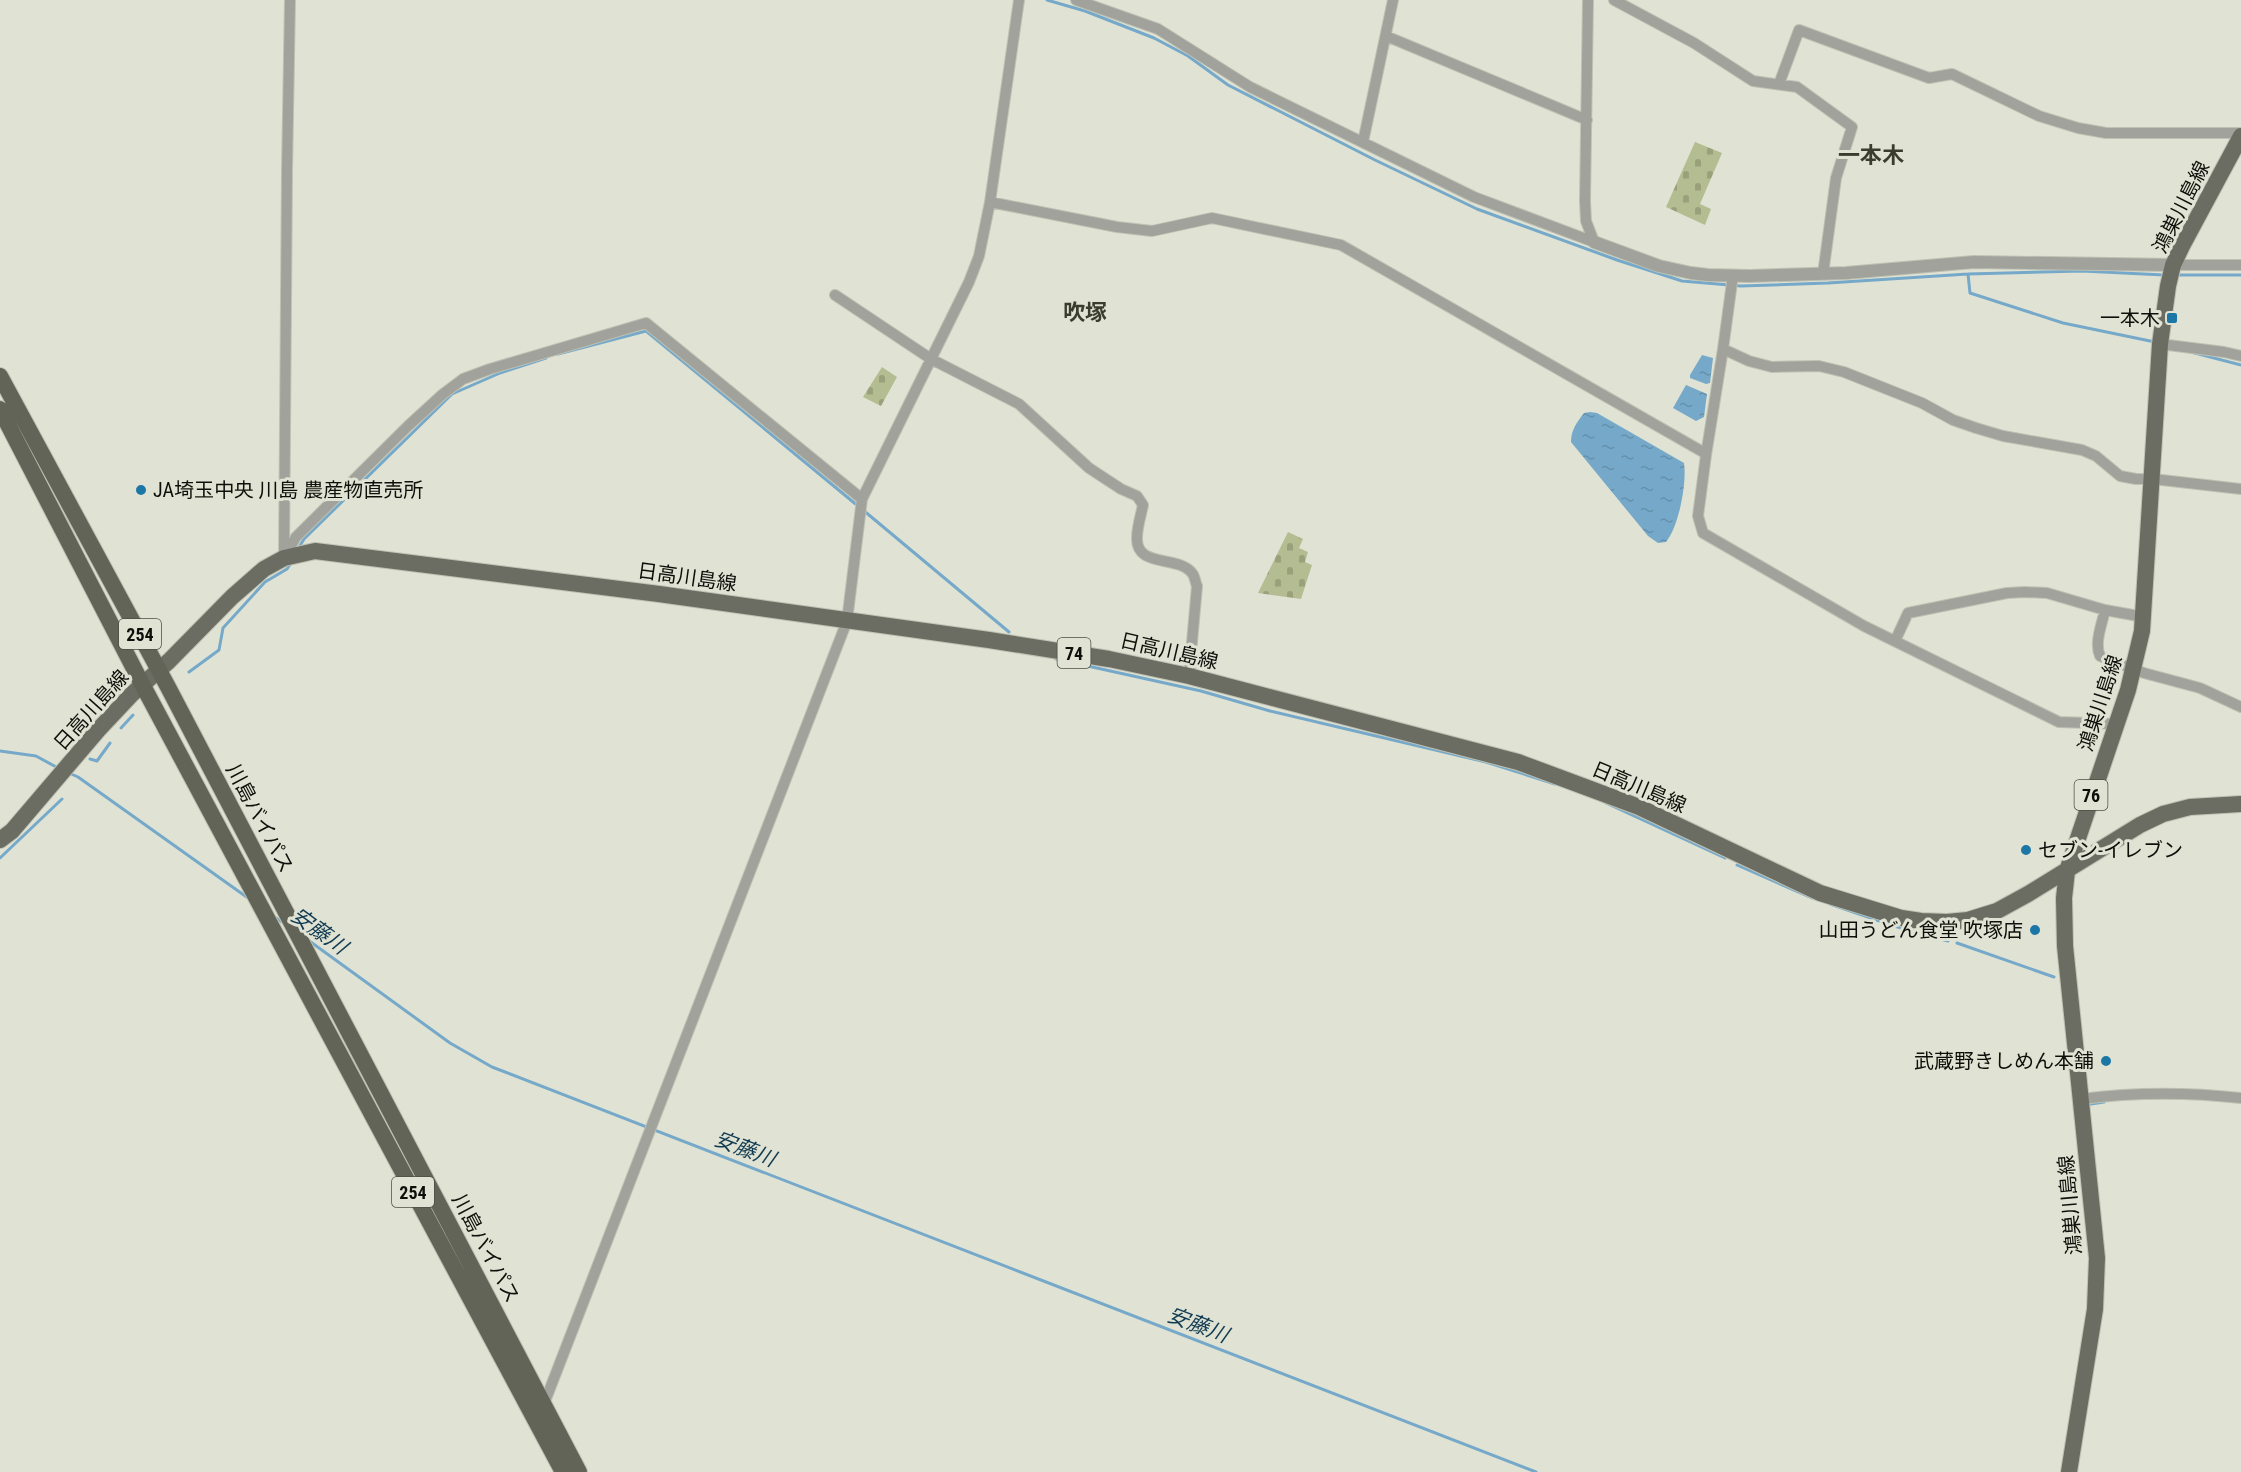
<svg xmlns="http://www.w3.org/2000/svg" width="2241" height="1472" viewBox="0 0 2241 1472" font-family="'Roboto Condensed','Noto Sans JP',sans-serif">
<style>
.cemetery{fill:url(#cemetery-stones)}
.water{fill:url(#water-ripples)}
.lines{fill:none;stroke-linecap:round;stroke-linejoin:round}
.stream{stroke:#76a9c9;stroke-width:3}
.minor-casing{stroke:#bec1b3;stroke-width:12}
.tertiary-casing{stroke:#bec1b3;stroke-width:14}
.primary-casing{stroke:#bec1b3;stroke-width:18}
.trunk-casing{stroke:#bec1b3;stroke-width:18}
.minor{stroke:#a0a29b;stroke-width:10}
.tertiary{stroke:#a0a29b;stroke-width:12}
.primary{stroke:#6b6d62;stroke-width:16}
.trunk{stroke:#626458;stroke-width:16}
.poi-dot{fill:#1d77a6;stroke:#e0e3d3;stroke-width:2}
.labels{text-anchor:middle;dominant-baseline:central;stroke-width:6;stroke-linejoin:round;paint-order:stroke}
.shield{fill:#e0e3d3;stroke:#4d4f46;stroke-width:1.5}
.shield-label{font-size:18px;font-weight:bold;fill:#0e0f0a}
.street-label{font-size:20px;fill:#0e0f0a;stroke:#e0e3d3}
.poi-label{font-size:20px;fill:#0e0f0a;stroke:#e0e3d3;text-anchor:end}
.water-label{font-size:21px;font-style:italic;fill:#113b52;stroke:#e0e3d3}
.quarter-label{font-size:22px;font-weight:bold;fill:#3a3c2f;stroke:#e0e3d3}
</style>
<defs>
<pattern id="cemetery-stones" width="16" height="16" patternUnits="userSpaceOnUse" patternTransform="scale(1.5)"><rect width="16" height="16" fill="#b4bc91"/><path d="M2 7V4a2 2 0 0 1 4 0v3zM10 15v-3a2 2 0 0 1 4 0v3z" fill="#9aa07c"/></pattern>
<pattern id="water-ripples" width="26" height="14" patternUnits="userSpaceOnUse" patternTransform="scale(1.5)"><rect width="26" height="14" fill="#76a9c9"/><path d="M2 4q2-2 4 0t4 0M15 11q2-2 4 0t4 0" fill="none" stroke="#6590ab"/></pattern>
</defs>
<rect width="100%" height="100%" fill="#e0e3d3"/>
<path class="cemetery" d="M1695 142 1722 153 1700 204 1711 209 1705 225 1666 207Z
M882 367 897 377 881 406 863 397Z
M1288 532 1303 539 1299 548 1308 552 1305 562 1312 565 1301 599 1258 593Z"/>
<path class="water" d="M1702 355 1713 358 1710 383 1706 384 1690 378V375Z
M1686 385 1707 394 1704 417 1696 421 1673 408Z
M1590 412 1597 413 1684 463C1687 483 1679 526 1666 542L1658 543 1648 536 1571 442C1571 430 1577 422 1584 413Z"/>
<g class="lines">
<path class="stream" d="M1047 0 1085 11 1154 38 1188 56 1228 85 1375 160 1477 209 1617 260 1682 281 1741 286 1828 283 1968 274 2082 271 2164 275
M1968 274 1970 293 2063 323 2155 342
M2177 275H2241
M2191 352 2241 365
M558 354 646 331 858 506
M863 510 1009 632
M298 549 304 539 452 394 500 373 546 358
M1056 659 1201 691 1270 711 1486 762 1555 784
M189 672 219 650 223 628 265 582 287 569 291 563
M121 728 133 715
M0 751 36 756 58 768
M90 759 97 761 110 743
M69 773 78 777 248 898
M1606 803 1725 858
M0 858 62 799
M1737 865 1812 898
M1830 904 1894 926 1948 941
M273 916 285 924
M308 940 450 1043 492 1067 1536 1472
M1957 943 2054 977
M2091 1104 2104 1102"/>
<defs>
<path id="minor" d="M290 0 287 171 284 558 296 537 408 426 443 394 463 379 490 369 646 323 862 499
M1076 0 1158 29 1250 87 1474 197 1594 242
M1588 0 1585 201 1586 221 1594 242
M1614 0 1694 43 1753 81 1797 87 1852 127 1836 178 1823 274
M1386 36 1587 120
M1779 84 1799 30 1929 78 1952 74 2039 116 2078 128 2106 133H2241
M1363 142 1393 0
M990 202 1117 227 1152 231 1212 218 1341 245 1703 452 1706 455 1698 516 1703 533 1864 626 2059 722 2117 724
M2173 265H2241
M1733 275 1723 349 1749 361 1772 367 1819 366 1844 372 1922 403 1953 420 1976 428 2003 436 2082 450 2096 456 2120 476 2136 479H2153L2241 489
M835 295 931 359 1019 404 1089 468 1121 489 1137 496 1143 505C1141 515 1137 527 1137 538 1136 568 1178 555 1192 573 1195 576 1195 582 1197 586L1189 676
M2160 344 2224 352 2241 356
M1706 455 1723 349
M2105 610C2102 624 2094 643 2100 656L2144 673 2200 688 2241 707
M1895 641 1908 613 2007 593 2025 592 2047 593 2105 610 2144 617
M2081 1099C2135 1092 2187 1092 2241 1098
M544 1404 847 621 862 499 969 282 979 256 990 202 1019 0"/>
<path id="tertiary" d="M1594 242 1659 266 1691 273 1708 275 1750 276 1846 273 1974 262 2173 265"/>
<path id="primary" d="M0 840 12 831 99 729 132 694 169 661 232 597 264 569 284 558 315 551 659 594 989 640 1109 659 1189 676 1518 762 1639 807 1820 893 1901 918 1921 921 1947 922 1968 920 1997 911 2028 894 2140 825 2163 814 2190 807 2241 804
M2069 1472 2095 1309 2097 1258 2065 946 2064 898 2067 871 2128 690 2142 631 2160 344 2168 286 2173 265 2182 246 2241 136"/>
<path id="trunk" d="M0 376 168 687 579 1472
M0 409 142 684 563 1472"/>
</defs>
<use href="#minor" class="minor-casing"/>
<use href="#tertiary" class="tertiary-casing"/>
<use href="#primary" class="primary-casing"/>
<use href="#trunk" class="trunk-casing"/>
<use href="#minor" class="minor"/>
<use href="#tertiary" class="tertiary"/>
<use href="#primary" class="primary"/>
<use href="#trunk" class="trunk"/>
</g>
<g class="poi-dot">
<rect x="2166" y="312" width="12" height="12" rx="3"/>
<circle cx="141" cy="490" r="6"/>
<circle cx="2026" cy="850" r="6"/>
<circle cx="2035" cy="930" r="6"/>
<circle cx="2106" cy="1061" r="6"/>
</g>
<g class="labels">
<g class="shield">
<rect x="119" y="619" width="42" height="30" rx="4.5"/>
<rect x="1057.5" y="638" width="33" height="30" rx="4.5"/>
<rect x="2074.5" y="780" width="33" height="30" rx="4.5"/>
<rect x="392" y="1177" width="42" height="30" rx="4.5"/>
</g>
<g class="shield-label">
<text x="140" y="634">254</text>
<text x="1074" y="653">74</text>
<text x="2091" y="795">76</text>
<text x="413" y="1192">254</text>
</g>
<g class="street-label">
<text transform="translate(2181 207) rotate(-63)">鴻巣川島線</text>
<text transform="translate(687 577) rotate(8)">日高川島線</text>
<text transform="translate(1169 651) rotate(13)">日高川島線</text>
<text transform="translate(2100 703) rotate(-72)">鴻巣川島線</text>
<text transform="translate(91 710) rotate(-48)">日高川島線</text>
<text transform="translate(1639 787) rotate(23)">日高川島線</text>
<text transform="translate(260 818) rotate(62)">川島バイパス</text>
<text transform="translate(2070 1205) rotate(-95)">鴻巣川島線</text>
<text transform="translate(486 1248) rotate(62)">川島バイパス</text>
</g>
<g class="poi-label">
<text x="2160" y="318">一本木</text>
<text x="153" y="490" text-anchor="start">JA埼玉中央 川島 農産物直売所</text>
<text x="2038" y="850" text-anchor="start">セブン-イレブン</text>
<text x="2023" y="930">山田うどん食堂 吹塚店</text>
<text x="2094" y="1061">武蔵野きしめん本舗</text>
</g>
<g class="water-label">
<text transform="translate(319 931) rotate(36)">安藤川</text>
<text transform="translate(745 1149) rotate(21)">安藤川</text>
<text transform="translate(1198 1325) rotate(21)">安藤川</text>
</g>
<g class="quarter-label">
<text x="1871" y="155">一本木</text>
<text x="1085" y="312">吹塚</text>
</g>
</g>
</svg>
